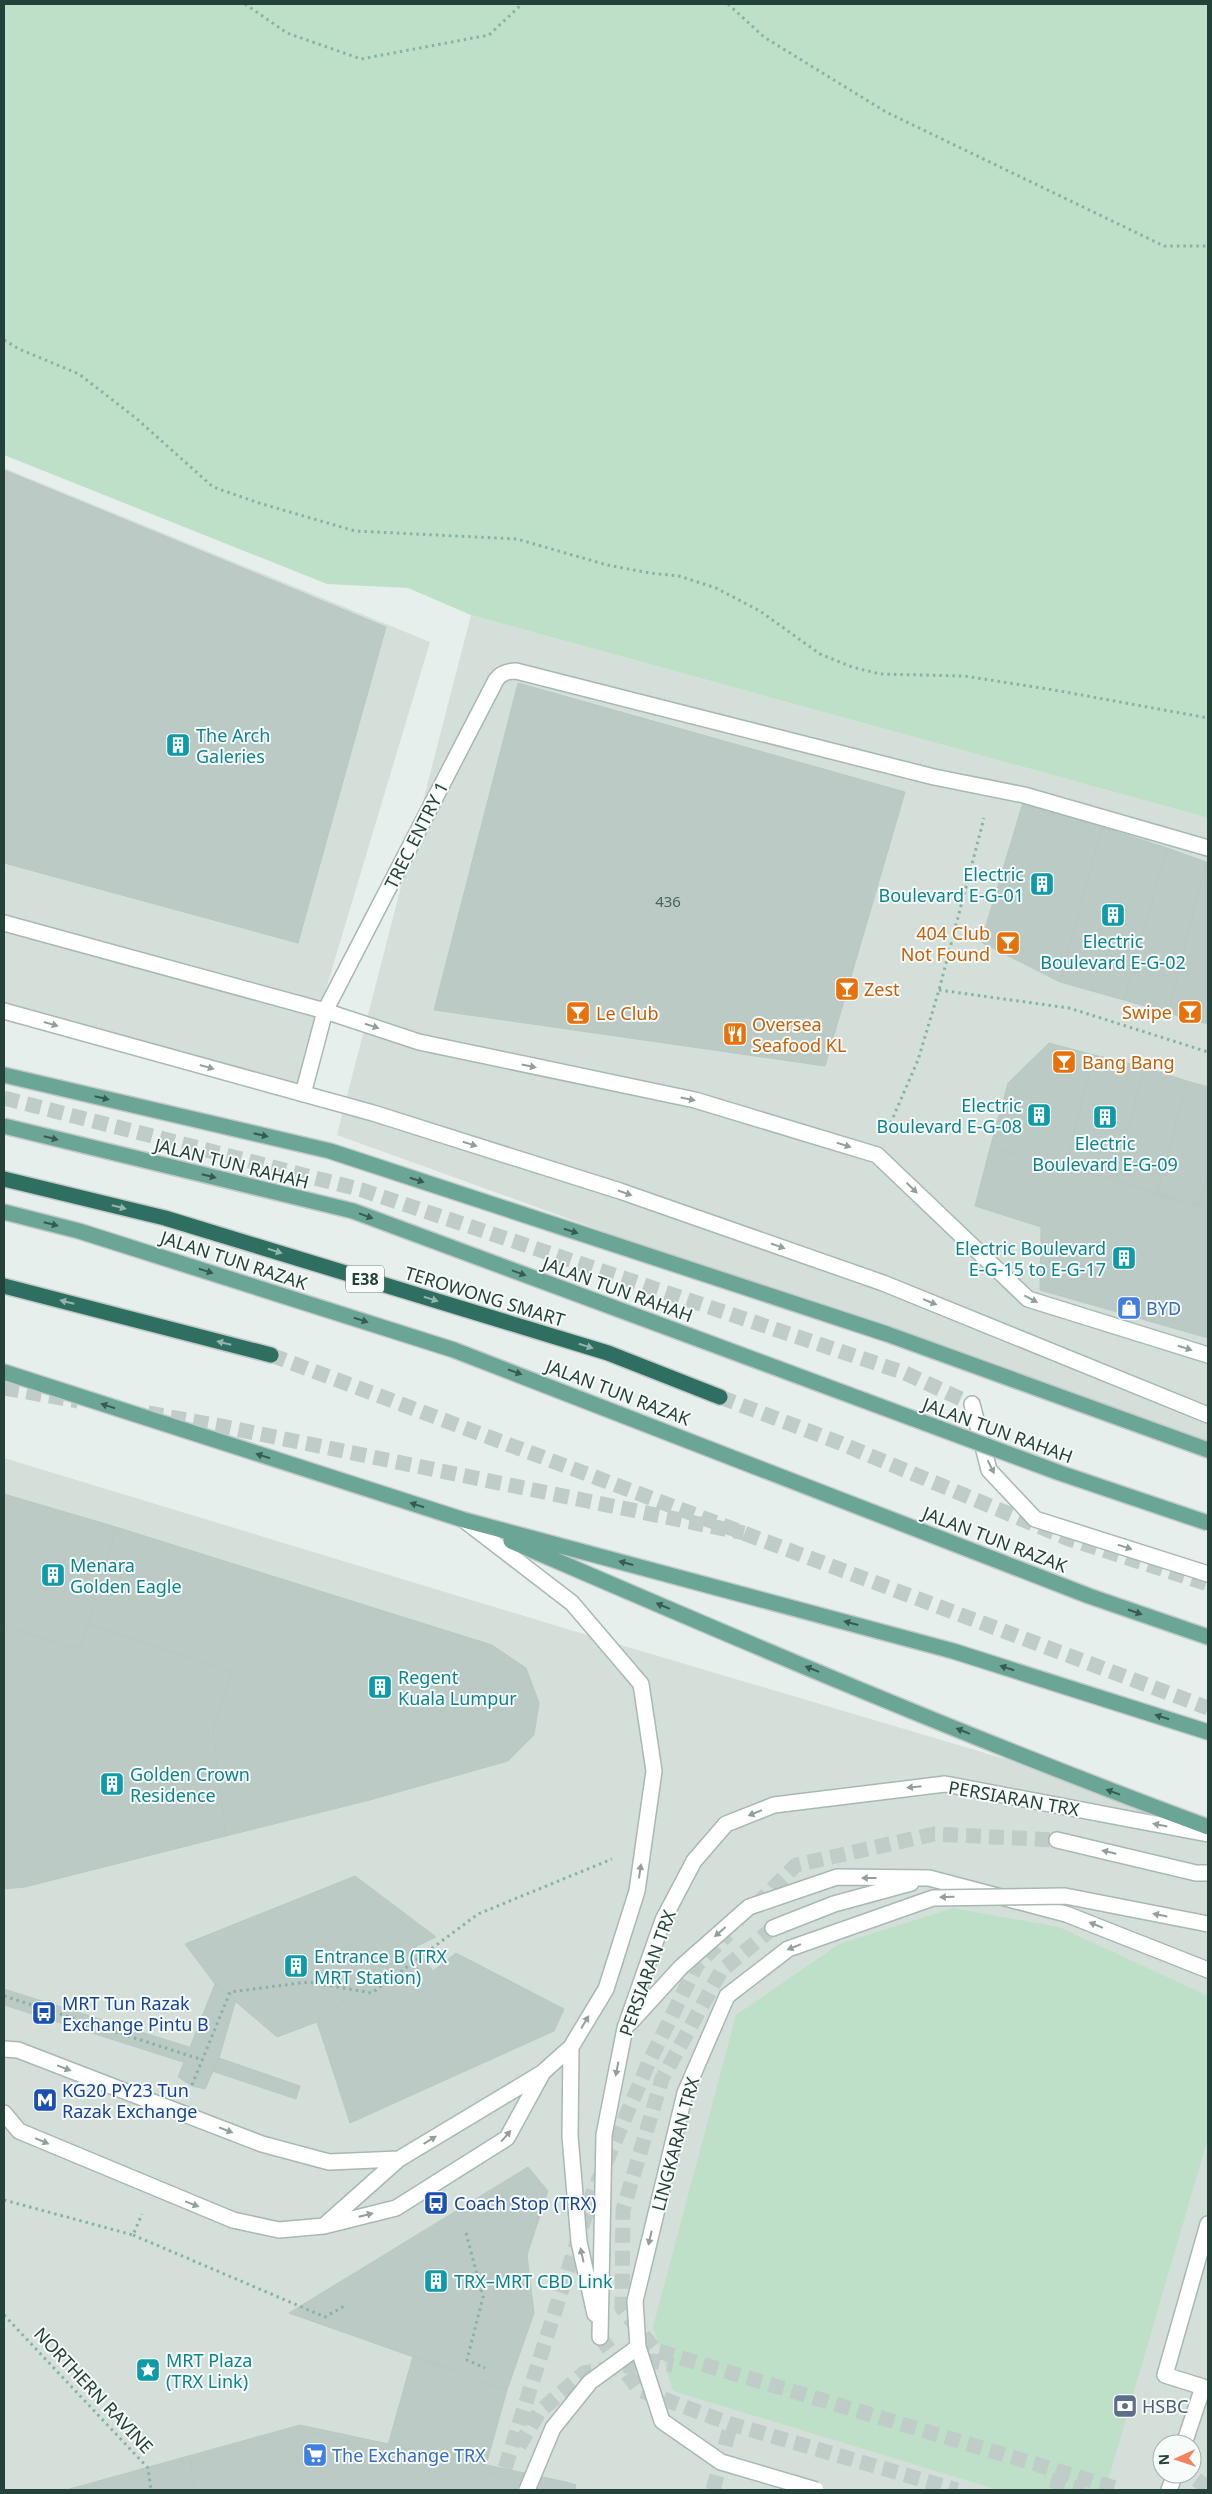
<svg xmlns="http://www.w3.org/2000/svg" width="1212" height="2494" viewBox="0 0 1212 2494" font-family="'Noto Sans',sans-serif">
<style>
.built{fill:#d4dfda;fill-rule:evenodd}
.green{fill:#bfe0c8}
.building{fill:#bbcac4;stroke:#b8c9c2}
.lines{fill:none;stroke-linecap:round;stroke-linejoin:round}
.minor-tunnel{stroke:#bfccc8;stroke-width:15;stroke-dasharray:15 8;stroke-linecap:butt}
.highway-tunnel{stroke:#bfccc8;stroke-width:15;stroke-dasharray:15 8;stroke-linecap:butt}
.minor-casing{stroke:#a8b8b2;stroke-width:18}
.major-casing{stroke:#c2cac8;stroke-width:18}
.highway-casing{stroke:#c2cac8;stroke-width:18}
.path{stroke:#86b3a5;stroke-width:3;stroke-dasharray:2.5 4;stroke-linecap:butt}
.minor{stroke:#fff;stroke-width:15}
.major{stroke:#6aa596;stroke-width:15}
.highway{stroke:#2f6f62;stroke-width:15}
.minor-bridge-casing{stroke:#a8b8b2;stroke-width:18;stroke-linecap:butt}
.major-bridge-casing{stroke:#c2cac8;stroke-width:18;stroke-linecap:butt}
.minor-bridge{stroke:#fff;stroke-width:15}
.major-bridge{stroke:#6aa596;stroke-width:15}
.oneway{fill:#92a09c}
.oneway2{fill:#365b51}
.oneway3{fill:#93b5ae}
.labels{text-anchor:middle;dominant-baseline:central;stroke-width:4;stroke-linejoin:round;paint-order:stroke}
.number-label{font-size:15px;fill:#4a645c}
.shield{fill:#f7fbf9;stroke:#637a73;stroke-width:1}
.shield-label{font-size:16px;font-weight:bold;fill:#24423a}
.culture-label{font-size:18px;fill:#0d838f;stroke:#f7fbf9;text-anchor:start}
.street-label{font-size:18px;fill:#24423a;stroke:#f7fbf9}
.food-label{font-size:18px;fill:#c56008;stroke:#f7fbf9;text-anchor:start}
.shop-label{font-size:18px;fill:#366cbe;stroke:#f7fbf9;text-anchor:start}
.transit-label{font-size:18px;fill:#164399;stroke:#f7fbf9;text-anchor:start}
.service-label{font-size:18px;fill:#4e5e75;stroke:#f7fbf9;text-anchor:start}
</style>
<rect width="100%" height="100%" fill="#e6efeb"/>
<path class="built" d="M4 468 430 642 296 1089 4 1015Z
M471 615 1208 818V1450L337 1135Z
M4 1458 567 1629 1093 1785 1208 1834V2490H4ZM1162 2444H1192V2474H1162Z"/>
<path class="green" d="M4 4H1208V818L471 615 408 588 327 584 4 455Z
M953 1908 1059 1927 1208 1996V2138L1107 2484 1096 2490H998L673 2391 653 2327 736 2015 839 1944Z"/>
<path class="building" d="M4 470 386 627 298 943 4 863Z
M518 683 905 792 825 1066 434 1010Z
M1024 799 1102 827 1060 982 981 942Z
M1102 827 1167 848 1124 1000 1060 982Z
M1167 848 1206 862 1168 1013 1124 1000Z
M1206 862H1208V1024L1168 1013Z
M1049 1043 1094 1055 1065 1167 990 1148 1008 1083Z
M1094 1055 1144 1067 1115 1180 1065 1167Z
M1144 1067 1187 1081 1157 1194 1115 1180Z
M1187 1081 1208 1087V1173L1199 1206 1157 1194Z
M990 1148 1115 1180 1208 1209V1338L1040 1290 1041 1227 975 1206Z
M1208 1173V1209L1199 1206Z
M4 1494 116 1527 80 1649 4 1627Z
M116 1527 492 1645 526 1668 539 1703 534 1735 508 1761 370 1800 226 1836 213 1733 232 1671 88 1624Z
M88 1624 232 1671 213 1733 226 1836 25 1887 4 1889V1627L80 1649Z
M355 1876 436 1937 415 1947 317 2022 277 2037 215 1984 185 1944Z
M415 1947 433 1971 456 1953 564 2009 554 2031 350 2123 317 2022Z
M215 1984 236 2000 219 2058 205 2089 192 2086 178 2077Z
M4 1989 189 2047 183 2062 4 2005Z
M219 2058 300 2086 296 2099 212 2071Z
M528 2167 548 2191 527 2255 534 2313 507 2390 289 2313Z
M413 2356 507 2390 486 2465 388 2445Z
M300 2425 566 2482 576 2485 575 2490H66Z
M298 2429 503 2476 500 2490H194L190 2460Z
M105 2483 106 2490H78Z"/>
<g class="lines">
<path class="minor-tunnel" d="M4 1098 362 1190 905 1373 972 1404
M4 1388 78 1401
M148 1413 226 1427 744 1533
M756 1905 796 1865 934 1834 1057 1840
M773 1928 721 1971 662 2079 623 2210 622 2308 655 2350 1122 2490
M600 2337 639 2390 731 2424 957 2490
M519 2446 540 2411 584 2373 653 2361 673 2365
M505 2468 592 2195 649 2062 697 1965 728 1934
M1051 2480 1084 2490
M713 2490 731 2424
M1198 2490 1208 2476"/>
<path class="highway-tunnel" d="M271 1355 1208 1708
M720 1397 840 1443 1069 1539 1208 1584"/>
<defs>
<path id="minor" d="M1208 848 1024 795 934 777 516 671C507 671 501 673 496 680L325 1011 419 1042 695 1100 877 1155 1028 1299 1208 1355
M4 923 325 1011 303 1094
M4 1011 373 1113 620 1191 883 1283 1208 1415
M972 1404 989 1470 1035 1519 1208 1574
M1057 1840 1196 1873H1208
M773 1928 834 1904 911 1883
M630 2023 681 1967 749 1907 837 1877 929 1878 1066 1914 1208 1970
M571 2047 570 2136 579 2242 595 2314
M4 2049 18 2050 262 2144 329 2162 399 2159 542 2073 571 2047 606 1989 637 1891 654 1771 641 1684 572 1603 464 1520
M4 2113 19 2131 233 2220 279 2230 324 2226 396 2208 507 2138 542 2074
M327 2223 399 2159
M600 2337 604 2135 625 2028 663 1920 694 1861 726 1824 774 1805 945 1784 1208 1834
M1184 2444 1203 2387 1165 2375 1208 2224
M1169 2490 1175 2474"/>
<path id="major" d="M4 1075 330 1151 887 1334 1208 1450
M4 1212 79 1231 454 1350 1089 1596 1208 1637
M4 1372 464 1520 953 1651 1208 1732
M511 1541C742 1641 973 1740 1208 1827"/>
<path id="highway" d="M4 1179 165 1218 608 1353 720 1397
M4 1286 271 1355"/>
</defs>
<use href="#minor" class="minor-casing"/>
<use href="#major" class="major-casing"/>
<use href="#highway" class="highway-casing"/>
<path class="path" d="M245 4 287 33 361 59 489 35 522 4
M728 4 764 37 886 112 1164 246H1208
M4 340 19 349 79 374 137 419 213 487 259 503 355 531 517 539 607 565 650 573 679 576 716 588 760 611 820 654 852 667 880 674 964 676 1054 690 1208 718
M939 990 1069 1008 1208 1052
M888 1129 918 1060 939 990 984 818
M4 1996 203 2060
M192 2085 230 1992 308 1982 372 1993 478 1914 612 1859
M4 2200 133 2235 142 2214
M466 2233 483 2297 467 2360 485 2368
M133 2235 325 2317 346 2305
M4 2315 148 2468 151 2490"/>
<use href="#minor" class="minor"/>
<use href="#major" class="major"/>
<use href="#highway" class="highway"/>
<defs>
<path id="minor-bridge" d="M527 2490 553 2428 590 2382 638 2347
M816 2490 721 2462 662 2421 638 2347 635 2301 685 2093 727 1996 788 1949 933 1898 1065 1896 1208 1924"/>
<path id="major-bridge" d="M4 1126 353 1211 1060 1473 1208 1523"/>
</defs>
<use href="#minor-bridge" class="minor-bridge-casing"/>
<use href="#major-bridge" class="major-bridge-casing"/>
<use href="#minor-bridge" class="minor-bridge"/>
<use href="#major-bridge" class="major-bridge"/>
</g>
<defs><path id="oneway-solid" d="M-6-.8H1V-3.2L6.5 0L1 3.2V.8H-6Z" transform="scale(1.25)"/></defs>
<g class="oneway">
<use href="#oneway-solid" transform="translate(51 1024) rotate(16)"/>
<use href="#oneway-solid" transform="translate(372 1026) rotate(18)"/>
<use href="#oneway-solid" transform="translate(529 1066) rotate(12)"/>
<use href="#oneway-solid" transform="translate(207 1067) rotate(16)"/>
<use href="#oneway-solid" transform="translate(688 1099) rotate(11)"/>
<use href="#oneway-solid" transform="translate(470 1144) rotate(17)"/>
<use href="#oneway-solid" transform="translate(844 1145) rotate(17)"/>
<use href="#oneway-solid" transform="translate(912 1188) rotate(44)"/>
<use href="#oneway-solid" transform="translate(625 1193) rotate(19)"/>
<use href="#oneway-solid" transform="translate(778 1246) rotate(19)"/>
<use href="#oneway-solid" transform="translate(1031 1299) rotate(28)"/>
<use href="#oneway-solid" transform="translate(930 1302) rotate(22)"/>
<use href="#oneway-solid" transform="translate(1185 1348) rotate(17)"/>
<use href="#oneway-solid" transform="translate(991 1467) rotate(63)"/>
<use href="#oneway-solid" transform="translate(1125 1547) rotate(18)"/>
<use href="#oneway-solid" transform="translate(914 1787) rotate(174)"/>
<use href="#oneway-solid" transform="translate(755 1813) rotate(158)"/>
<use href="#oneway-solid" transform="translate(1160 1825) rotate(-169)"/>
<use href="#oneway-solid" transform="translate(1109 1852) rotate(-167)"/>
<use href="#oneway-solid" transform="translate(640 1871) rotate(-82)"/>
<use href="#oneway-solid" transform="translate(869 1878) rotate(-180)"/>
<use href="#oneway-solid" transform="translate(947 1897) rotate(179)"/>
<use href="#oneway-solid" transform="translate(1160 1915) rotate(-169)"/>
<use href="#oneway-solid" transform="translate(1096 1925) rotate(-158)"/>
<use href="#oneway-solid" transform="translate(720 1932) rotate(139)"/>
<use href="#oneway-solid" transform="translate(794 1947) rotate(158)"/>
<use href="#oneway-solid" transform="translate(585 2022) rotate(-59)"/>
<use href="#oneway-solid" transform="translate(64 2068) rotate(21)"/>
<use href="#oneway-solid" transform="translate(617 2069) rotate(101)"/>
<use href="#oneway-solid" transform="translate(226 2130) rotate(21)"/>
<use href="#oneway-solid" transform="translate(506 2136) rotate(-49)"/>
<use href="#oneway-solid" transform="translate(430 2140) rotate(-31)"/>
<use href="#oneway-solid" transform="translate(42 2141) rotate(23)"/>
<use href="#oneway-solid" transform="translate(192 2204) rotate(21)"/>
<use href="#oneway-solid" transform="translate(366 2215) rotate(-14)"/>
<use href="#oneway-solid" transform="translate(650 2238) rotate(103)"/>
<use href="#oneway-solid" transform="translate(582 2255) rotate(-102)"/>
</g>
<g class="oneway2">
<use href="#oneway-solid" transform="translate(102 1098) rotate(13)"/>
<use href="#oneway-solid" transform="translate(261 1135) rotate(13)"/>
<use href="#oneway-solid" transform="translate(51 1138) rotate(14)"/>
<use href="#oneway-solid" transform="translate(209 1176) rotate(14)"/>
<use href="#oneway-solid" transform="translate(417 1180) rotate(18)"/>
<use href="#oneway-solid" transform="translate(366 1216) rotate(20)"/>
<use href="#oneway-solid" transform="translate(51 1224) rotate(14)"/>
<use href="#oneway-solid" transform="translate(571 1231) rotate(18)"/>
<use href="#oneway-solid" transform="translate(206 1271) rotate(18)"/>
<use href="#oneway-solid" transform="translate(519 1273) rotate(20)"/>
<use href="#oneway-solid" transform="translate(361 1320) rotate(18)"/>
<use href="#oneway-solid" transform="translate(515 1372) rotate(20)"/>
<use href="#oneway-solid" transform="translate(108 1406) rotate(-162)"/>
<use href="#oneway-solid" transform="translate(263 1456) rotate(-162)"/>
<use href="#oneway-solid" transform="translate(417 1505) rotate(-162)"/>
<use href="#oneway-solid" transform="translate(626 1563) rotate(-165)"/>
<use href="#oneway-solid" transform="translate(663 1606) rotate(-157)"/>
<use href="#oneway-solid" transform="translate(1135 1612) rotate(19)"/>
<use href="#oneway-solid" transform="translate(851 1623) rotate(-165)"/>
<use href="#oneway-solid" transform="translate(1007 1668) rotate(-162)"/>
<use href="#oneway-solid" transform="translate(812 1669) rotate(-158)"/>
<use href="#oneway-solid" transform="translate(1162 1717) rotate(-163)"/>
<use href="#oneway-solid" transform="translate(963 1731) rotate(-158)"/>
<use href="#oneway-solid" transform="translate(1113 1792) rotate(-160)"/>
</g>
<g class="oneway3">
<use href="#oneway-solid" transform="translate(119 1207) rotate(14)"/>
<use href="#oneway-solid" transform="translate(275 1251) rotate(17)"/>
<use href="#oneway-solid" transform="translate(431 1299) rotate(17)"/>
<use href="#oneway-solid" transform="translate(67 1302) rotate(-166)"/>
<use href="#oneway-solid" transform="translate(224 1343) rotate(-166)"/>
<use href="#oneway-solid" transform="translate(586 1346) rotate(17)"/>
</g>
<defs>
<symbol id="building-square" viewBox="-11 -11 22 22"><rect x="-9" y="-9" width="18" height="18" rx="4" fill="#0f9aa8" stroke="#f7fbf9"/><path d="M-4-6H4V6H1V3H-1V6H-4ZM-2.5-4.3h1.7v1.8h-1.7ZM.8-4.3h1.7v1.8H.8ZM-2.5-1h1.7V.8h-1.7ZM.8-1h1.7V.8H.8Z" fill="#fff"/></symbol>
<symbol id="bar-square" viewBox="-11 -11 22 22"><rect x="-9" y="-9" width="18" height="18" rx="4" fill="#e8710a" stroke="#f7fbf9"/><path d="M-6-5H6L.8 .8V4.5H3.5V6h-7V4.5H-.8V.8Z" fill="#fff"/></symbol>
<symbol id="restaurant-square" viewBox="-11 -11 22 22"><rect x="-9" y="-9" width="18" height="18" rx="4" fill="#e8710a" stroke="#f7fbf9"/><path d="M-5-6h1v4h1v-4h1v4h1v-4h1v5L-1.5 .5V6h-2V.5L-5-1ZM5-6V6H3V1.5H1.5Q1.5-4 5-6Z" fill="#fff"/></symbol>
<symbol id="shop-square" viewBox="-11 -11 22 22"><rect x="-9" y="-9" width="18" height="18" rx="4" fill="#3f7fe0" stroke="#f7fbf9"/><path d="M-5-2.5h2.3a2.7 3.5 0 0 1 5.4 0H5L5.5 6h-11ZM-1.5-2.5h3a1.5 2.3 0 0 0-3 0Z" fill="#fff"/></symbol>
<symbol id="bus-square" viewBox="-11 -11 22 22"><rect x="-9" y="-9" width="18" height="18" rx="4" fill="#1a4fb4" stroke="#f7fbf9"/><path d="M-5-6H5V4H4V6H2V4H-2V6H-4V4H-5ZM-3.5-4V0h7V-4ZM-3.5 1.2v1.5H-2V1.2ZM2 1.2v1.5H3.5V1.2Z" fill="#fff"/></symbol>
<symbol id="metro-square" viewBox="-11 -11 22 22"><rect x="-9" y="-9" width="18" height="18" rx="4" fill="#1a4fb4" stroke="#f7fbf9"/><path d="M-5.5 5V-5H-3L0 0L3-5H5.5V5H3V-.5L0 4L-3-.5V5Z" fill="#fff"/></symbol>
<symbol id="sight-square" viewBox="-11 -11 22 22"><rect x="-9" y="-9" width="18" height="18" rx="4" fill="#0f9aa8" stroke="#f7fbf9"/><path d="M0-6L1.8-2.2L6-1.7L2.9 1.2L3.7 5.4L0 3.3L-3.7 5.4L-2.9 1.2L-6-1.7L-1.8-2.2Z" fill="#fff"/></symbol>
<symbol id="bank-square" viewBox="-11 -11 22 22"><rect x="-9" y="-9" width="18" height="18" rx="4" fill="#5c6f8a" stroke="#f7fbf9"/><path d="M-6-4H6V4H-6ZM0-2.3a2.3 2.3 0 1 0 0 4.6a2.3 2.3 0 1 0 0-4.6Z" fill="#fff"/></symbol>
<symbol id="supermarket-square" viewBox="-11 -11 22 22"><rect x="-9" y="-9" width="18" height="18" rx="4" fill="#3f7fe0" stroke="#f7fbf9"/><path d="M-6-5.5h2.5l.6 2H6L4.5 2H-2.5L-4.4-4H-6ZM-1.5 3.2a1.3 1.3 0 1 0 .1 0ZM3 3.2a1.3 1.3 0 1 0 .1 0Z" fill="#fff"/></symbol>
</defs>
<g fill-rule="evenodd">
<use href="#building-square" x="164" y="731" width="28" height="28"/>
<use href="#building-square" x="1028" y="870" width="28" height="28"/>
<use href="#building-square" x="1099" y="901" width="28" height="28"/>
<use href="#bar-square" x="994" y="929" width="28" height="28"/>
<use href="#bar-square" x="833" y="975" width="28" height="28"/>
<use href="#bar-square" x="1176" y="998" width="28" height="28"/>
<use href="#bar-square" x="564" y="999" width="28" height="28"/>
<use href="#restaurant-square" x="721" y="1020" width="28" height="28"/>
<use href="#bar-square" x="1050" y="1048" width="28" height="28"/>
<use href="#building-square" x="1025" y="1101" width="28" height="28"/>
<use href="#building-square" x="1091" y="1103" width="28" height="28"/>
<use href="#building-square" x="1110" y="1244" width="28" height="28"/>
<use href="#shop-square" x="1115" y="1294" width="28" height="28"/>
<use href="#building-square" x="39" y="1561" width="28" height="28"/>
<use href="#building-square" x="366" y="1673" width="28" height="28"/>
<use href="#building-square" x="98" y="1770" width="28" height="28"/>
<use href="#building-square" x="282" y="1952" width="28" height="28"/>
<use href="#bus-square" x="30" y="1999" width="28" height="28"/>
<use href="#metro-square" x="31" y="2086" width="28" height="28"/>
<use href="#bus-square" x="422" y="2189" width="28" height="28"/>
<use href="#building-square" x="422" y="2267" width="28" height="28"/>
<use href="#sight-square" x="134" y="2356" width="28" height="28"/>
<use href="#bank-square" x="1111" y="2392" width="28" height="28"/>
<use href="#supermarket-square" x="301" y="2441" width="28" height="28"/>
</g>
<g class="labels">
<g class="number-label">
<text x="668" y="901">436</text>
</g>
<rect class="shield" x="346" y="1265.5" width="38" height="27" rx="4"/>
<g class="shield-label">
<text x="365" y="1279">E38</text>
</g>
<g class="culture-label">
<text x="196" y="735">The Arch<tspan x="196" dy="21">Galeries</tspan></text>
<text x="1024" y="874" text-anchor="end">Electric<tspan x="1024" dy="21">Boulevard E-G-01</tspan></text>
<text x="1113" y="941" text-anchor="middle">Electric<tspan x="1113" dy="21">Boulevard E-G-02</tspan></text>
<text x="1022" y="1105" text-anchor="end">Electric<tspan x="1022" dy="21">Boulevard E-G-08</tspan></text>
<text x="1105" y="1143" text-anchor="middle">Electric<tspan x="1105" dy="21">Boulevard E-G-09</tspan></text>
<text x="1106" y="1248" text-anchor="end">Electric Boulevard<tspan x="1106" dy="21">E-G-15 to E-G-17</tspan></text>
<text x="70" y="1565">Menara<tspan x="70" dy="21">Golden Eagle</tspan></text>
<text x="398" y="1677">Regent<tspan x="398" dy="21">Kuala Lumpur</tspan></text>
<text x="130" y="1774">Golden Crown<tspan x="130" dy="21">Residence</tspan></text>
<text x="314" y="1956">Entrance B (TRX<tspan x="314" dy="21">MRT Station)</tspan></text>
<text x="454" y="2281">TRX–MRT CBD Link</text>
<text x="166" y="2360">MRT Plaza<tspan x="166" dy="21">(TRX Link)</tspan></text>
</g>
<g class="street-label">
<text transform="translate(416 835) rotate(-63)">TREC ENTRY 1</text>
<text transform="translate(232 1163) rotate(14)">JALAN TUN RAHAH</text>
<text transform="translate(234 1260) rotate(18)">JALAN TUN RAZAK</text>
<text transform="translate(618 1289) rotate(20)">JALAN TUN RAHAH</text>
<text transform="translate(485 1296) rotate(17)">TEROWONG SMART</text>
<text transform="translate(618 1392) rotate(21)">JALAN TUN RAZAK</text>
<text transform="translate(998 1430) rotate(20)">JALAN TUN RAHAH</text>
<text transform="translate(995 1539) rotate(21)">JALAN TUN RAZAK</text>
<text transform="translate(1014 1798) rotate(10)">PERSIARAN TRX</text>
<text transform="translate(647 1973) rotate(-70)">PERSIARAN TRX</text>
<text transform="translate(675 2144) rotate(-75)">LINGKARAN TRX</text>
<text transform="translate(94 2390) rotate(47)">NORTHERN RAVINE</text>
</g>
<g class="food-label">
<text x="990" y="933" text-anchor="end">404 Club<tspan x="990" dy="21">Not Found</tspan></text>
<text x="864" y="989">Zest</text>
<text x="1172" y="1012" text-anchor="end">Swipe</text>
<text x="596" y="1013">Le Club</text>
<text x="752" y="1024">Oversea<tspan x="752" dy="21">Seafood KL</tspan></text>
<text x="1082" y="1062">Bang Bang</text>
</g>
<g class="shop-label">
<text x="1146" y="1308">BYD</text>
<text x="332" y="2455">The Exchange TRX</text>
</g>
<g class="transit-label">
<text x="62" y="2003">MRT Tun Razak<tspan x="62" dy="21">Exchange Pintu B</tspan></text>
<text x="62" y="2090">KG20 PY23 Tun<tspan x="62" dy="21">Razak Exchange</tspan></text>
<text x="454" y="2203">Coach Stop (TRX)</text>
</g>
<g class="service-label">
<text x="1142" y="2406">HSBC</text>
</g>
</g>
<rect width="1212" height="2494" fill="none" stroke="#24423a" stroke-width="10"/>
<g transform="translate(1177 2459) rotate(267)"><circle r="24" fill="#f7fbf9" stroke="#a3b1ad"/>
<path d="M0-4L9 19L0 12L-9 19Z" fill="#f4845f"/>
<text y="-8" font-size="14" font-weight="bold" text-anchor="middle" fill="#24423a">N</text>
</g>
</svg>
